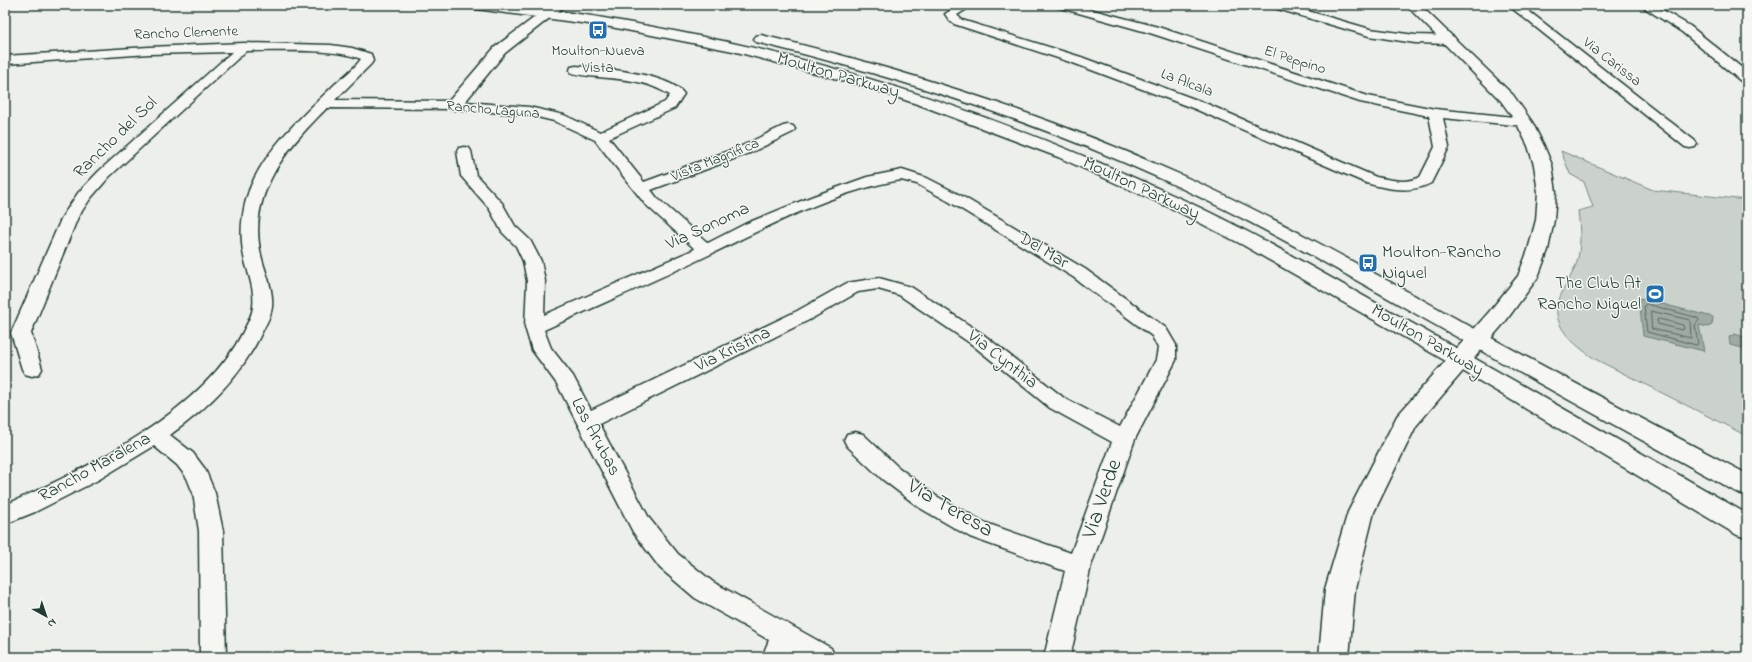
<svg xmlns="http://www.w3.org/2000/svg" width="1752" height="662" viewBox="0 0 1752 662" font-family="'Indie Flower',sans-serif">
<style>
.green{fill:#cbd2cc;stroke:#758880}
.water{fill:#9faaa4;stroke:#6c7e77}
.lines{fill:none;stroke-linecap:round;stroke-linejoin:round}
.shore{stroke:#526961;stroke-width:1}
.street-casing{stroke:#1f3d34;stroke-width:3}
.secondary-casing{stroke:#1f3d34;stroke-width:3}
.primary-casing{stroke:#1f3d34;stroke-width:3}
.street{fill:#f6f6f2;fill-rule:evenodd}
.secondary{fill:#f6f6f2;fill-rule:evenodd}
.primary{fill:#f6f6f2;fill-rule:evenodd}
.labels{text-anchor:middle;dominant-baseline:central;stroke-width:3;stroke-linejoin:round;paint-order:stroke}
.far-street-label{font-size:15px;fill:#1f3d34;stroke:#f6f6f2}
.far-poi-label{font-size:15px;fill:#1f3d34;stroke:#f6f6f2}
.street-label{font-size:18px;fill:#1f3d34;stroke:#f6f6f2}
.poi-label{font-size:18px;fill:#1f3d34;stroke:#f6f6f2;text-anchor:start}
.near-street-label{font-size:22px;fill:#1f3d34;stroke:#f6f6f2}
</style>
<rect width="100%" height="100%" fill="#edefea"/>
<filter id="ink" filterUnits="userSpaceOnUse"><feTurbulence type="fractalNoise" baseFrequency=".025" numOctaves="2"/><feDisplacementMap in="SourceGraphic" scale="8" xChannelSelector="R" yChannelSelector="G"/><feConvolveMatrix kernelMatrix="1 2 1 2 8 2 1 2 1" color-interpolation-filters="sRGB"/></filter>
<g filter="url(#ink)">
<path class="green" d="M1561 151 1653 190 1747 200V436L1595 359C1579 348 1554 330 1557 307 1559 294 1571 278 1576 265 1582 248 1580 229 1578 211L1593 207 1584 182 1570 174Z"/>
<path class="water" d="M1639 298 1713 317 1712 325 1708 327 1699 325 1704 351 1643 336Z
M1735 334 1747 338V349L1730 345 1729 337Z"/>
<g class="lines">
<path class="shore" d="M1647 304 1698 318 1699 320 1695 325 1698 344 1696 345 1647 332 1644 306Z
M1651 311 1690 320 1691 338 1652 329Z
M1659 319 1683 325 1684 329 1682 330 1658 324 1657 320Z"/>
<defs>
<path id="street" d="M959 5H973L957 15 962 20 1081 57 1205 103 1376 177C1390 180 1407 184 1420 177L1435 147 1429 116 1360 102 1150 33 1057 7 1055 5H1074L1158 27 1368 96 1435 109 1524 118 1529 119 1531 122 1529 125 1524 126 1443 118 1449 147 1431 183C1410 194 1388 189 1366 183L1195 109 1073 63 954 24 949 20 945 14Z
M1269 5H1287L1370 29 1415 35 1450 36 1454 37 1456 40 1454 43 1450 44 1415 43 1369 36 1271 7Z
M1508 5H1521L1695 141 1697 144 1695 147 1690 148 1685 147Z
M1640 5H1654L1690 26 1747 72V83L1742 82 1682 32Z
M244 43 331 45 352 48 371 54 373 61 371 64 335 100 454 101 529 107 564 115 600 132 665 102 670 95C635 74 607 81 571 73L570 70 571 67 576 66C600 68 669 73 684 94L675 108 609 138 644 182 742 146 783 126 788 125 793 126 795 129 793 132 752 152 651 190 657 198 708 243 745 224 811 197 867 177 902 170 927 178 960 195 1085 269 1166 328 1176 345V360L1135 439 1091 566 1070 657H1044L1065 571 970 537 920 508 882 479 847 446 844 440 847 434 855 432 863 434 898 467 936 496 986 523 1071 553 1112 442 1050 408 970 343 899 295 878 289 858 292 811 319 599 424 649 518 678 554 713 582 831 648 835 657H798L790 653 788 657H762L769 640 695 598 660 568 633 532 557 384 532 350 525 327 527 281 523 261 516 246 502 232 489 208 461 176 457 151 459 148 464 147 469 148 471 151 476 175 502 203 515 226 530 240 541 261 545 281 544 315 695 249 645 204 595 140 554 121 529 115 454 109 327 108C288 146 249 192 260 250 263 269 274 287 272 307 271 316 266 324 262 332 242 375 208 408 170 435L193 453 205 469 215 493 223 531 226 657H200L199 531 193 493 187 478 177 465 154 446 98 480 35 512 5 524V505C85 470 202 413 243 332 247 324 252 316 253 307 255 291 249 276 245 261 238 234 242 203 254 179 273 141 305 114 334 85 343 77 355 68 361 59 336 48 275 51 246 51L109 177 90 199 78 217 31 333 42 369 39 374 32 376 25 374 22 369 11 333 62 217 78 193 99 171 232 52 149 54 5 64V56L149 47ZM901 180 917 184 948 201 1073 277 1152 336 1158 348 1156 360 1120 427 1064 398 984 335 911 287 879 278 847 283 797 311 591 410 573 376 551 348 544 330C601 304 657 280 713 253 773 224 835 191 901 180Z"/>
<path id="secondary" d="M551 5H566L505 53 460 108 454 110 448 108 446 105 448 102 495 47Z
M1406 5H1420L1513 95 1532 122 1544 146 1552 165 1556 192 1554 220 1548 250 1538 277 1505 322 1416 426 1374 512 1355 589 1349 657H1319L1325 589 1348 512 1397 416 1489 312 1518 276 1528 250 1536 220 1538 192 1534 165 1528 146 1516 122 1501 101Z"/>
<path id="primary" d="M469 5C541 5 613 19 684 33 857 66 1026 127 1186 201 1253 232 1318 271 1383 307 1505 375 1626 444 1747 514V538L1737 535 1451 364 1243 245 1175 210 1058 157 920 105 860 85 733 51 611 27 476 9 471 8Z
M761 35C904 69 1044 114 1179 174 1277 218 1370 271 1464 323 1557 374 1652 424 1747 474V496L1738 493C1649 444 1559 395 1471 345 1371 289 1272 230 1168 182 1036 121 898 77 756 42L754 39 756 36Z"/>
</defs>
<use href="#street" class="street-casing"/>
<use href="#secondary" class="secondary-casing"/>
<use href="#primary" class="primary-casing"/>
<use href="#street" class="street"/>
<use href="#secondary" class="secondary"/>
<use href="#primary" class="primary"/>
</g>
</g>
<defs>
<symbol id="bus-square" viewBox="-11 -11 22 22"><rect x="-9" y="-9" width="18" height="18" rx="4" fill="#1f6fb2" stroke="#f6f6f2"/><path d="M-5-6H5V4H4V6H2V4H-2V6H-4V4H-5ZM-3.5-4V0h7V-4ZM-3.5 1.2v1.5H-2V1.2ZM2 1.2v1.5H3.5V1.2Z" fill="#fff"/></symbol>
<symbol id="stadium-square" viewBox="-11 -11 22 22"><rect x="-9" y="-9" width="18" height="18" rx="4" fill="#1f6fb2" stroke="#f6f6f2"/><path d="M0-5a6.5 5 0 1 0 0 10a6.5 5 0 1 0 0-10ZM-3.5-1.8h7v3.6h-7Z" fill="#fff"/></symbol>
</defs>
<g fill-rule="evenodd">
<use href="#bus-square" x="587" y="19" width="22" height="22"/>
<use href="#bus-square" x="1357" y="252" width="22" height="22"/>
<use href="#stadium-square" x="1644" y="283" width="22" height="22"/>
</g>
<g class="labels">
<g class="far-street-label">
<text transform="translate(186 33) rotate(-2)">Rancho Clemente</text>
<text transform="translate(1295 60) rotate(18)">El Peppino</text>
<text transform="translate(1612 62) rotate(38)">Via Carissa</text>
<text transform="translate(1187 83) rotate(21)">La Alcala</text>
<text transform="translate(493 110) rotate(5)">Rancho Laguna</text>
<text transform="translate(715 160) rotate(-22)">Vista Magnifica</text>
</g>
<g class="far-poi-label">
<text x="598" y="51">Moulton-Nueva<tspan x="598" dy="17">Vista</tspan></text>
</g>
<g class="street-label">
<text transform="translate(838 76) rotate(16)">Moulton Parkway</text>
<text transform="translate(116 138) rotate(-44)">Rancho del Sol</text>
<text transform="translate(1141 189) rotate(25)">Moulton Parkway</text>
<text transform="translate(708 227) rotate(-25)">Via Sonoma</text>
<text transform="translate(1043 251) rotate(31)">Del Mar</text>
<text transform="translate(1427 341) rotate(30)">Moulton Parkway</text>
<text transform="translate(733 350) rotate(-26)">Via Kristina</text>
<text transform="translate(1002 360) rotate(38)">Via Cynthia</text>
<text transform="translate(595 437) rotate(62)">Las Arubas</text>
<text transform="translate(95 468) rotate(-29)">Rancho Maralena</text>
</g>
<g class="poi-label">
<text x="1382" y="253">Moulton-Rancho<tspan x="1382" dy="21">Niguel</tspan></text>
<text x="1641" y="284" text-anchor="end">The Club At<tspan x="1641" dy="21">Rancho Niguel</tspan></text>
</g>
<g class="near-street-label">
<text transform="translate(1103 499) rotate(-71)">Via Verde</text>
<text transform="translate(950 509) rotate(30)">Via Teresa</text>
</g>
</g>
<rect width="1752" height="662" fill="none" stroke="#f6f6f2" stroke-width="20"/>
<rect x="10" y="10" width="1732" height="642" fill="none" stroke="#1f3d34" stroke-width="1.5" filter="url(#ink)"/>
<g transform="translate(46 616) rotate(140)" stroke="#f6f6f2" stroke-width="3" paint-order="stroke">
<path d="M0-3L7 15L0 10L-7 15Z" fill="#1f3d34"/>
<text y="-6" font-size="11" font-weight="bold" text-anchor="middle" fill="#1f3d34">N</text>
</g>
</svg>
